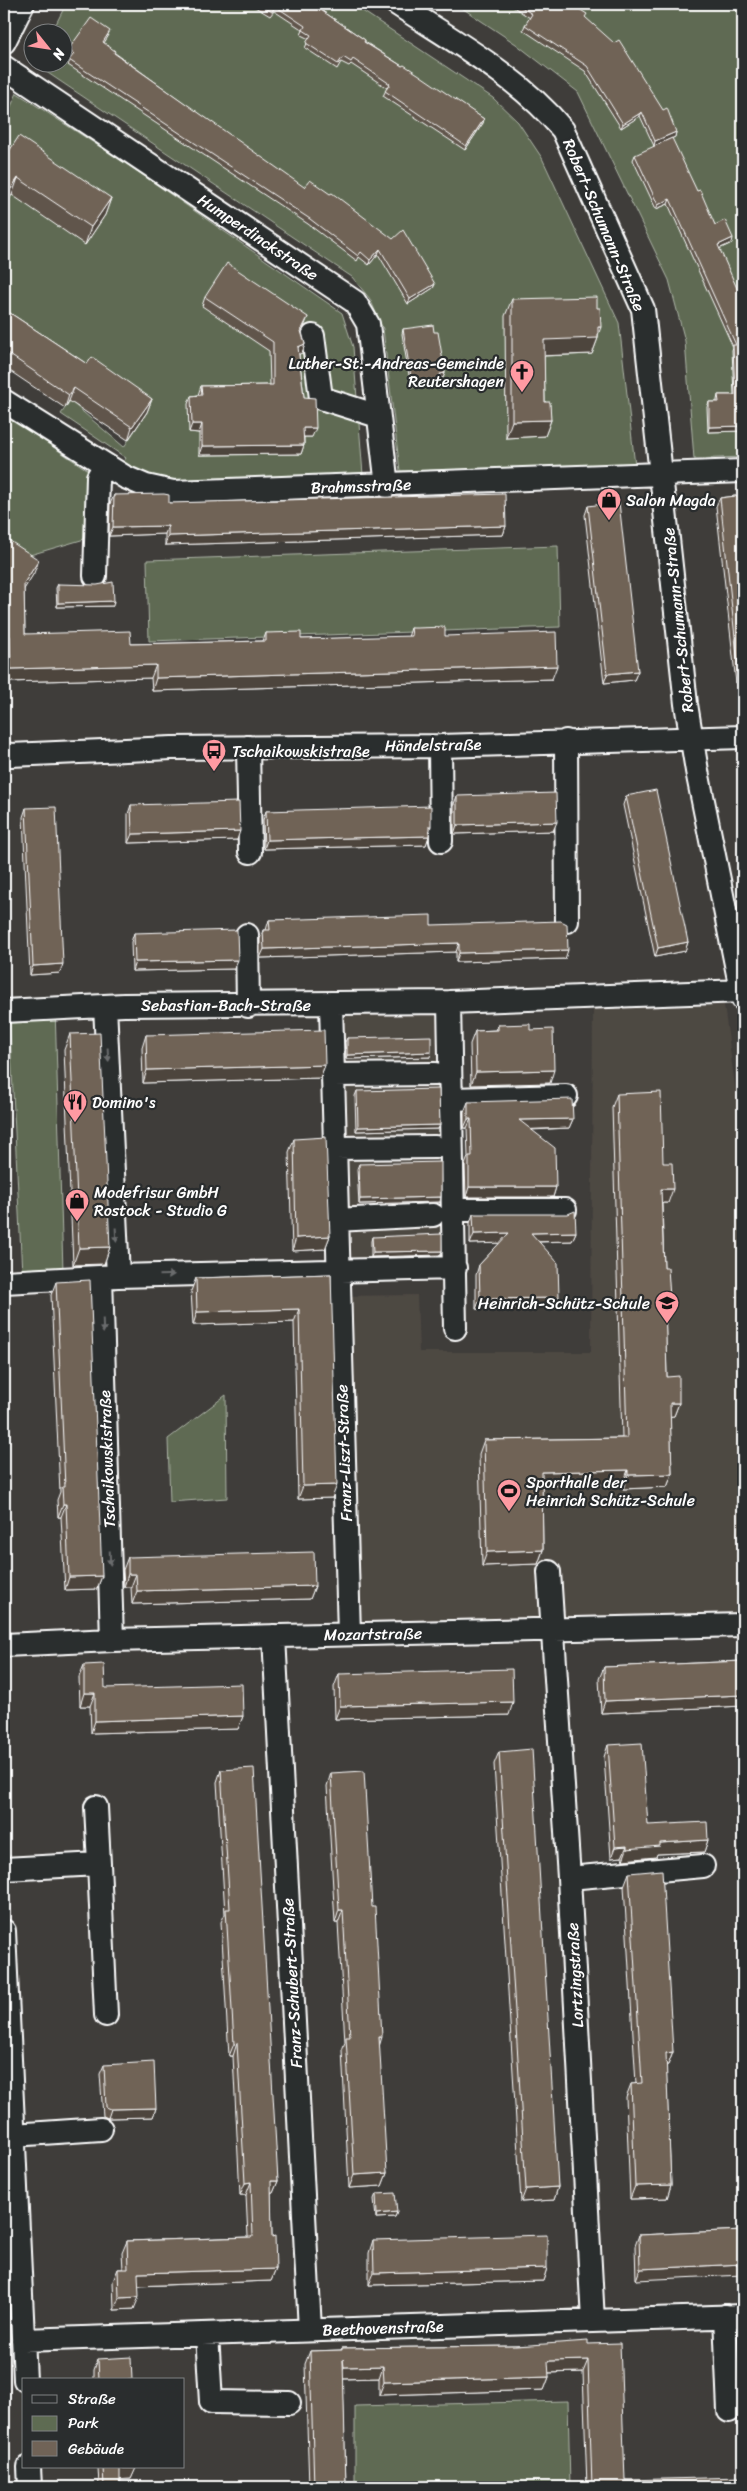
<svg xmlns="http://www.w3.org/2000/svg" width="747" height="2491" viewBox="0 0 747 2491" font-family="Sriracha,sans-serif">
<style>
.built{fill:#4e4843}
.green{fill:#5e6b52;stroke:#aeb5a8}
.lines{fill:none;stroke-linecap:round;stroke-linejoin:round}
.minor-casing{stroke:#fff;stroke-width:26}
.minor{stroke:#2a2d2e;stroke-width:22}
.wall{fill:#60554b;stroke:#fff}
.shaded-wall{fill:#4e453d;stroke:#fff}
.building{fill:#706357;stroke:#fff}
.oneway{fill:#6a6c6d}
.labels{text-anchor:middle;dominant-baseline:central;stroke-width:4.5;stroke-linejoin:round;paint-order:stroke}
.street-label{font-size:16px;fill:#fff;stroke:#2a2d2e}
.poi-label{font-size:16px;fill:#fff;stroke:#2a2d2e;text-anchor:start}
</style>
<rect width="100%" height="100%" fill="#3f3d3a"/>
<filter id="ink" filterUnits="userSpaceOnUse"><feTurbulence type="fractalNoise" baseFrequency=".02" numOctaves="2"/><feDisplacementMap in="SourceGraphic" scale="10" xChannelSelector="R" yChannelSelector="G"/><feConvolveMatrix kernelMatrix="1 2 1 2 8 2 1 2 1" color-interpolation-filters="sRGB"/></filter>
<g filter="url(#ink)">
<path class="built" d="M449 1002 455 1268 337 1271 331 1005Z
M724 1005 743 1145V1625L349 1634 338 1296 417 1295 419 1352H591L593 1008Z"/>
<path class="green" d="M66 4H352L493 98 518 122 542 158 619 323 635 466 400 471 383 329 370 299 352 277 36 65 37 63 62 62V32H52Z
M456 4H743V457L694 459 685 341 669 280 578 92 516 44Z
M17 93 131 167 342 313 353 347 363 475 188 483 119 469 126 458 61 414 70 401 124 447 147 412 4 325V214L8 207 4 204V122Z
M4 414 95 475 88 538 23 557 4 544Z
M558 546 560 627 149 641 147 560Z
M55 1008 63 1271 22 1274 9 1010Z
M226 1395 227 1498 170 1502 168 1439Z
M568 2401 570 2487H355V2406Z"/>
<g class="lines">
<defs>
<path id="minor" d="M397 4C455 42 518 76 563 130L643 309 686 704 697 771 743 999
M4 42 23 4
M4 67 355 302 368 324 387 486
M313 336 321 398 378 416
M4 401 125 477 146 486 173 492 743 471
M95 576 98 477 104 466
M566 741 567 921
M440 746 441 841
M248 747 250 852
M4 753 10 755 172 748 440 746 743 737
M247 935 248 1006
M449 1002 455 1328
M331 1005 349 1634
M105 1006 118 1276
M4 1011 124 1005 449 1002 743 991
M333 1075 435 1074
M451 1099 566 1096
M334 1148 435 1147
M454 1210H565
M336 1220 433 1215
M101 1277 112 1640
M4 1282 118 1276 455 1268
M549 1572 569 1878 593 2321
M274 1636 310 2330
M4 1645 112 1640 743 1625
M96 1807 99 1864
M4 1869 99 1864 106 2015
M569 1878 703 1866
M4 1931 25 2380
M13 2135 101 2129
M725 2316 729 2411
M207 2334 211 2402 289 2403
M23 2340 743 2316
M29 2467 30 2487"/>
</defs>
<use href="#minor" class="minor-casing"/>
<use href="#minor" class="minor"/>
</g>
<path class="wall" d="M250 4H312L365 40V42L484 119 483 123 465 150 383 96 387 88 351 64 349 66 341 62 337 69 305 48 309 39 301 35 303 30 274 11 270 16Z
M509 4H561L568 9 585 18 676 132 675 137 654 146 640 116 621 128 585 71 523 30 525 25 530 18Z
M733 4H743V5L735 9Z
M109 35 104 43 115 53 435 284 433 288 408 304 378 254 369 265 359 257 357 261 308 224 68 65 71 58 66 55 68 50Z
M635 155 697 191 715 225 732 243 719 249 743 302V431L708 432 707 407 709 402H717V400L718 395H734L732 350 733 347 668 204 656 209 633 160Z
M4 159 111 198 105 215 85 245 12 195Z
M205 297 308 317 302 332 305 344 302 353 299 354 304 397 312 437H304V445L301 454 199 455V433L189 432 188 404 191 396 198 395 201 386 270 385 269 351 202 306Z
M512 299 598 335V338L592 354 544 356 545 402 551 420 545 436 506 438 505 316Z
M4 309 87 364 152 399 147 412 128 440 69 401 65 408 4 367Z
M403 329 434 332 445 373 443 378H441L439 384 411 387 402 334Z
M114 495 169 503 506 526 503 535 165 545V534L109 536 110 504Z
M743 495V682L736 683 716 506 720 498Z
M588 506 638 671 634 680 604 683 585 515Z
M4 537 34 573 24 588 25 634 131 644 263 641 266 633 301 639 408 637 411 628 445 636 552 679 152 691 151 678 7 682 6 649H4Z
M58 584 113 606 57 607 56 588Z
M457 796 553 831 454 834V804Z
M626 796 688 942 685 951 655 957 623 805Z
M131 805 237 840 128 843V814Z
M26 808 60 973 30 975 23 817Z
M266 811 431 826 426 845 264 849 263 820Z
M269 920 431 925 565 959 456 962V952L260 958V939L263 930H266Z
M134 933 234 969 132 971 131 942Z
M498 1025 530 1030 550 1083 471 1085 470 1044 475 1031 496 1030Z
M70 1034 110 1247 104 1264 73 1265 64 1050Z
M146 1035 325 1065 320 1078 143 1083 142 1048Z
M347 1038 430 1057 346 1059 345 1042Z
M357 1091 440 1125 438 1129 356 1131 355 1096Z
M617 1094 663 1163 668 1203H662L664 1268 670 1298 665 1311 667 1377 679 1403 674 1416H670L672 1474 667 1487 623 1489V1484L542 1486 543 1550 538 1564 482 1566 479 1454 484 1440 622 1438 612 1107Z
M468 1102 573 1119 569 1128 531 1130 556 1187 553 1197H466L465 1165 468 1157 467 1128H464V1112Z
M294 1139 330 1236 325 1249 292 1251 289 1152Z
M359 1164 440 1202 359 1204 357 1169Z
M473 1214 576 1232 572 1241 539 1242 555 1307 476 1309V1275L479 1265 500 1243 470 1244V1223Z
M372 1237 442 1251 441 1255 371 1257V1241Z
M331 1274 332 1498 298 1499 294 1322 193 1325 191 1291 196 1278Z
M56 1282 102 1576 97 1589 65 1590 61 1517H58L57 1500 60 1492 51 1295Z
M128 1557 315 1586 310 1599 132 1604 131 1587H124L123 1570Z
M743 1661V1706L601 1713 599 1679 604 1667Z
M84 1665 105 1688 243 1716 238 1729 91 1733 90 1706H80L79 1677Z
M339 1674 509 1715 335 1719 334 1687Z
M608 1745 648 1825 708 1840 704 1852 657 1854 656 1857 623 1860 622 1857 611 1858 604 1757Z
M499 1752 558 2187 554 2200 521 2202 494 1764Z
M221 1770 278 2181 273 2193H271L272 2237 276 2269 271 2281 138 2286 134 2309 114 2310 113 2281 118 2269H123L122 2253 127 2241 248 2237 246 2195H240L233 2056H229L221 1922 225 1914 217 1782Z
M331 1773 387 2173 382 2186 349 2188 342 2050 345 2042 338 1923H335L327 1786Z
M629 1873 673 2052 668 2065H666L671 2185 667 2198 630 2199 626 2097 631 2084H636L624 1886Z
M104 2065 156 2108 153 2117 108 2118 103 2116 100 2074Z
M376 2194 397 2212 395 2217 376 2218 374 2199Z
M743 2230 636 2280 635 2246 639 2235Z
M373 2240 547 2268 543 2281 369 2285V2253Z
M588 2344 625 2480 743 2487H587L583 2372 548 2373 549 2377 544 2390 379 2395V2378L343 2379 346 2487H309L305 2364 310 2351 341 2350 342 2348 516 2346Z
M98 2359 132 2380H94V2370Z
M98 2467H136L131 2479 120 2480V2487H99Z"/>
<path class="shaded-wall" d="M739 4H743V5L735 9 737 5Z
M642 112 640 116 621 128 623 124Z
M484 119 483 123 465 150 466 146Z
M676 132 675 137 654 146 655 141Z
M18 178 12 195 4 207V199Z
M111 198 105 215 85 245 91 227Z
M670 199 668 204 656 209 658 205Z
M733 238 732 243 716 250 718 245Z
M380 249 378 254 369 265 370 260Z
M435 284 433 288 408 304 410 299Z
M598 327H601L597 338H598L592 354 538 356 544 340Z
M305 344 302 353 295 356 298 347Z
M445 373 443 378H438L440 374Z
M441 379 439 384 411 387 412 383Z
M74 388 69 401 65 408 69 395Z
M152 399 147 412 128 440 132 427Z
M551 420 545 436 506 438 512 421Z
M192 424H202L199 433 189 432Z
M743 426V431L708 432 709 427Z
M303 428H316L312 437H300Z
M304 445 301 454 199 455 202 446Z
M168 526 165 534 109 536 113 527Z
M506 526 503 535 165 545 168 536Z
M39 560 34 573 20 596 24 583Z
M114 601 113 606 57 607 58 603Z
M8 636H10L6 649H4Z
M156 665 151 678 7 682 11 669Z
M557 666 552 679 152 691 156 678Z
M638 671 634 680 604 683 607 674Z
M743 673V682L736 683 739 674Z
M557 822 553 831 454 834 457 825Z
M240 831 237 840 128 843 132 834Z
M429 836 426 845 264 849 267 840Z
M688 942 685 951 655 957 658 948Z
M459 943 456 952 260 958 264 949Z
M568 950 565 959 456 962 459 953Z
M238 960 234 969 132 971 135 962Z
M63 964 60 973 30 975 33 966Z
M431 1052 430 1057 346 1059 347 1055Z
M325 1065 320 1078 143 1083 147 1070Z
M554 1070 550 1083 471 1085 476 1072Z
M468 1119H471L467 1128H464Z
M573 1119 569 1128 515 1130 519 1120Z
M440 1125 438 1129 356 1131 358 1127Z
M469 1187H556L553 1197H466Z
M661 1189H673L668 1203H656Z
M441 1197 440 1202 359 1204 360 1199Z
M576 1232 572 1241 528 1242 531 1233Z
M509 1233 505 1243 470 1244 474 1234Z
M330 1236 325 1249 292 1251 296 1238Z
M110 1247 104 1264 73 1265 79 1248Z
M442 1251 441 1255 371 1257 373 1252Z
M559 1298 555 1307 476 1309 480 1299Z
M665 1298H670L664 1312Z
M299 1309 294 1322 193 1325 197 1312Z
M670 1403H679L674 1416 665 1417Z
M628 1470 623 1484 536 1486 542 1472Z
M672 1474 667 1487 623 1489 628 1475Z
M337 1485 332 1498 298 1499 303 1486Z
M63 1504H66L61 1517H58Z
M543 1550 538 1564 482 1566 487 1552Z
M128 1574H136L131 1587H124Z
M102 1576 97 1589 65 1590 69 1577Z
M315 1586 310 1599 132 1604 137 1591Z
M84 1693H95L90 1706H80Z
M743 1695V1706L601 1713 605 1701Z
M513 1702 509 1715 335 1719 340 1706Z
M243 1716 238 1729 91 1733 95 1721Z
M708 1840 704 1852 657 1854 656 1857 623 1860 627 1849 660 1843Z
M627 1846 622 1857 611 1858 615 1847Z
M339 1910H343L338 1923H335Z
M379 2037H382L378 2050Z
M237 2043 233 2056H229L234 2044Z
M673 2052 668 2065 661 2066 666 2053Z
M156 2108 153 2117 108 2118 111 2109Z
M387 2173 382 2186 349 2188 354 2175Z
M271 2181H278L273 2193 266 2194Z
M251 2182 246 2195H240L245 2183Z
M671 2185 667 2198 630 2199 635 2186Z
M558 2187 554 2200 521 2202 526 2189Z
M397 2212 395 2217 376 2218 377 2214Z
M743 2264V2275L636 2280 640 2269Z
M547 2268 543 2281 369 2285 374 2273Z
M276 2269 271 2281 134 2286 138 2273Z
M139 2297 134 2309 114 2310 119 2298Z
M588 2360 583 2372 543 2373 548 2361Z
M383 2366 379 2378 339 2379 344 2367Z
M549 2377 544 2390 379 2395 384 2382Z
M120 2468H136L131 2479 116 2480Z"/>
<path class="building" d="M259 4H312L365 40 364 42 402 66 404 65 418 74 484 119 466 146 385 91 390 84 353 59 351 62 343 57 338 64 306 43 311 35 303 30 305 26 275 6 272 12Z
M517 4H561L568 9 571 4 587 14 585 17 614 43 619 40 663 110 667 108 676 132 655 141 642 112 623 124 587 66 525 25 532 14Z
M91 18 110 31 103 42 115 51 114 53 304 187 310 180 330 194 332 193 393 239 403 230 435 284 410 299 380 249 370 260 361 252 358 256 310 219 69 60 74 54 68 50Z
M19 136 111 198 91 227 18 178 4 199V159Z
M672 138 697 191 700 190 715 225 725 220 733 238 718 245 743 302V426L709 427V402H719L718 395H735L733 345H736L670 199 658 205 635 155Z
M227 263 308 317 301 331 305 344 298 347 304 397 315 398 316 428H303L304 445 202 446V424H192L191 396 202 395 201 386 273 385V342L205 297Z
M597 297V308H600L601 327H598V338L544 340 545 402H550L551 420 512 421V299Z
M4 309 87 364 92 357 152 399 132 427 74 388 69 395 4 351Z
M433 325 434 332H438L445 373 440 374 441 379 412 383 403 329Z
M164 494 169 495V503L505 494 506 526 168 536V526L113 527 114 495Z
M743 495V673L739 674 720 498Z
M619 502 638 671 607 674 588 506Z
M4 537 39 560 24 583 25 634 130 631 131 644 266 641V633L301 632V639L412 636 411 628H417L445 627V636L556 632 557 666 156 678V665L11 669 10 636H8L6 580 4 579Z
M113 582 114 601 58 603V584L97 585Z
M656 790 688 942 658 948 626 796Z
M556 793 557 822 457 825V796Z
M239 802 240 831 132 834 131 805Z
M431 806V826H429V836L267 840 266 811Z
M56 807 63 964 33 966 26 808Z
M431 915V925L561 921 567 924 568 950 459 953V943L264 949 263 930H270L269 920Z
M237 930 238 960 135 962 134 933Z
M530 1024V1030L553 1029 554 1070 476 1072 475 1031 498 1030V1025Z
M324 1030 325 1065 147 1070 146 1035Z
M100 1033 110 1247 79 1248 70 1034Z
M431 1036V1052L347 1055V1038Z
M439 1089 440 1125 358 1127 357 1091Z
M661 1092 663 1163H672L673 1189H661L664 1268H668L670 1298H665L667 1377 679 1376V1403H670L672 1474 628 1475V1470L542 1472 543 1550 487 1552 484 1440 627 1438 617 1094Z
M572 1099 573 1119 519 1120 555 1148 556 1187H469V1156H472L471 1119H468V1102Z
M326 1137 330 1236 296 1238 294 1139Z
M441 1162V1197L360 1199 359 1164Z
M575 1211 576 1232 531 1233 558 1263 559 1298 480 1299 479 1265 509 1233 474 1234 473 1214H568Z
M442 1234V1251L373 1252 372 1237Z
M331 1274 337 1485 303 1486 299 1309 197 1312 196 1278Z
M90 1280 102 1576 69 1577 66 1504H63L62 1487H65L56 1282Z
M314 1552 315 1586 137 1591 136 1574H128V1557Z
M743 1661V1695L605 1701 604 1667Z
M104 1664 105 1688 242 1684 243 1716 95 1721V1693H84V1665Z
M512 1669 513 1702 340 1706 339 1674Z
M642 1743 648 1825 707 1822 708 1840 660 1843V1846L627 1849V1846L615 1847 608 1745Z
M532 1749 558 2187 526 2189 499 1752Z
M254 1768 278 2181H271L272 2237 275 2236 276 2269 138 2273 139 2297 119 2298 118 2269H128L127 2241 253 2237 251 2182 245 2183 237 2043 234 2044 226 1909H230L221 1770Z
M364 1771 372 1907H375L382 2037H379L387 2173 354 2175 346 2037H350L343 1910H339L331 1773Z
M662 1870 673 2052 666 2053 671 2185 635 2186 631 2084 642 2083 629 1873Z
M154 2062 156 2108 111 2109 106 2107 104 2065Z
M395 2193 397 2212 377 2214 376 2194Z
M743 2230V2264L640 2269 639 2235Z
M547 2235V2268L374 2273 373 2240Z
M588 2341V2344L620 2343 625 2480 743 2477V2487H592L588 2360 548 2361 549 2377 384 2382 383 2366 344 2367 343 2359 346 2487H314L310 2351 342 2350V2348L516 2346Z
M131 2357 132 2380H99L98 2359Z
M103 2467H136V2468H120V2487H104Z"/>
<defs><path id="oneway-solid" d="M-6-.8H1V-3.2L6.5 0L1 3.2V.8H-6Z" transform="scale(1.25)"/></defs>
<g class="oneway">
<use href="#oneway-solid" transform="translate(108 1055) rotate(87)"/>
<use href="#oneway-solid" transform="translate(116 1235) rotate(87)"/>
<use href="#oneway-solid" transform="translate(167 1275) rotate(-1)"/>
<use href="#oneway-solid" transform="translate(103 1326) rotate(88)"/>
<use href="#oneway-solid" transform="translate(110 1558) rotate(88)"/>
</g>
</g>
<defs>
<symbol id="church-pin" viewBox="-11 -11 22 30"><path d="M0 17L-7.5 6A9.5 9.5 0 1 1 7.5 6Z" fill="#ff9aa2" stroke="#2a2d2e"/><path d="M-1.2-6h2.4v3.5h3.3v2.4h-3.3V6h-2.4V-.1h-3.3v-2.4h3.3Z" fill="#111"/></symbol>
<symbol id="shop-pin" viewBox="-11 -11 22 30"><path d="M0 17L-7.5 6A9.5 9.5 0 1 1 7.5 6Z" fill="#ff9aa2" stroke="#2a2d2e"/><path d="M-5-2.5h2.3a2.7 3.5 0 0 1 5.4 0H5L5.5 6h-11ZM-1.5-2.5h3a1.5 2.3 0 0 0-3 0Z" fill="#111"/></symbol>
<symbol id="bus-pin" viewBox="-11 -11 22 30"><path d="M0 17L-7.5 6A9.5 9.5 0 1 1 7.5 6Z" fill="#ff9aa2" stroke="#2a2d2e"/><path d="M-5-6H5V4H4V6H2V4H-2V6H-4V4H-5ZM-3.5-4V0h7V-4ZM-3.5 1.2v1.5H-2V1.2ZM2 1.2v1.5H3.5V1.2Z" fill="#111"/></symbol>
<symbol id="restaurant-pin" viewBox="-11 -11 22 30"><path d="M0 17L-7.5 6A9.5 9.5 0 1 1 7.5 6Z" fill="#ff9aa2" stroke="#2a2d2e"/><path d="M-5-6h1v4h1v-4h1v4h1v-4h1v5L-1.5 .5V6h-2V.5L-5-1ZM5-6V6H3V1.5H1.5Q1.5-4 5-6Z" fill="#111"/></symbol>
<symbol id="school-pin" viewBox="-11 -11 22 30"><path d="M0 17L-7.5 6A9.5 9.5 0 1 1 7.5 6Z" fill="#ff9aa2" stroke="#2a2d2e"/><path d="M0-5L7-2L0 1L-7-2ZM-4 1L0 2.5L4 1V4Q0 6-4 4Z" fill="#111"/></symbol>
<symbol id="stadium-pin" viewBox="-11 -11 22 30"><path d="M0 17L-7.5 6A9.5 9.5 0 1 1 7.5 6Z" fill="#ff9aa2" stroke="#2a2d2e"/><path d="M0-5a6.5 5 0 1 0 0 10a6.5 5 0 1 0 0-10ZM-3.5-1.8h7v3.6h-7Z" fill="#111"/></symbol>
</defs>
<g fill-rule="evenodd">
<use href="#church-pin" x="508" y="358" width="28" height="38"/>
<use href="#shop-pin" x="595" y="486" width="28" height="38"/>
<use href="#bus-pin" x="200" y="737" width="28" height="38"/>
<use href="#restaurant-pin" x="61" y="1088" width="28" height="38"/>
<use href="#shop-pin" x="63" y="1187" width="28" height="38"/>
<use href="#school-pin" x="653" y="1289" width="28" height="38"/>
<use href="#stadium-pin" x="495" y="1477" width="28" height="38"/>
</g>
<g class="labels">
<g class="street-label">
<text transform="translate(604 225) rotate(67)">Robert-Schumann-Straße</text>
<text transform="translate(258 237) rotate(34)">Humperdinckstraße</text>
<text transform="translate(361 486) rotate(-2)">Brahmsstraße</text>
<text transform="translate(678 620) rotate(-96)">Robert-Schumann-Straße</text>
<text transform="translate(433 745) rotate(-1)">Händelstraße</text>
<text x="226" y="1005">Sebastian-Bach-Straße</text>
<text transform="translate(344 1453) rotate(-92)">Franz-Liszt-Straße</text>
<text transform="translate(107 1459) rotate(-92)">Tschaikowskistraße</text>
<text transform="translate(373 1634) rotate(-1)">Mozartstraße</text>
<text transform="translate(575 1975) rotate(-93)">Lortzingstraße</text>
<text transform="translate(292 1983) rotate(-93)">Franz-Schubert-Straße</text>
<text transform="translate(383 2328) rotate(-2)">Beethovenstraße</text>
</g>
<g class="poi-label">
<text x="504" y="363" text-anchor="end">Luther-St.-Andreas-Gemeinde<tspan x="504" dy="18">Reutershagen</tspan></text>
<text x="626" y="500">Salon Magda</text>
<text x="232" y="751">Tschaikowskistraße</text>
<text x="92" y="1102">Domino's</text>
<text x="94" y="1192">Modefrisur GmbH<tspan x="94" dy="18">Rostock - Studio G</tspan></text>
<text x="650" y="1303" text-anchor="end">Heinrich-Schütz-Schule</text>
<text x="526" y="1482">Sporthalle der<tspan x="526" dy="18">Heinrich Schütz-Schule</tspan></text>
</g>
</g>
<rect width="747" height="2491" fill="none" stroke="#2a2d2e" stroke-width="20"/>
<rect x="10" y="10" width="727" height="2471" fill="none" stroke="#fff" stroke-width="2" filter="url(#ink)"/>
<rect x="22" y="2378" width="162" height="90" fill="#2a2d2e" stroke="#7f8182"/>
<rect x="32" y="2395" width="25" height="8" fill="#2a2d2e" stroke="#7f8182"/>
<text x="68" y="2404" font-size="15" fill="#ffffff">Straße</text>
<rect x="32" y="2416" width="25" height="15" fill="#5e6b52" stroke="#7f8182"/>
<text x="68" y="2428" font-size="15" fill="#ffffff">Park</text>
<rect x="32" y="2441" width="25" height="15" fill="#706357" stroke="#7f8182"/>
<text x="68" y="2454" font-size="15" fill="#ffffff">Gebäude</text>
<g transform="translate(48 48) rotate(120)"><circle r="24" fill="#2a2d2e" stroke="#7f8182"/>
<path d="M0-4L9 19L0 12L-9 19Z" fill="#ff9aa2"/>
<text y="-8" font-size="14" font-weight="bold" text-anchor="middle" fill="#ffffff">N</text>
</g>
</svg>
